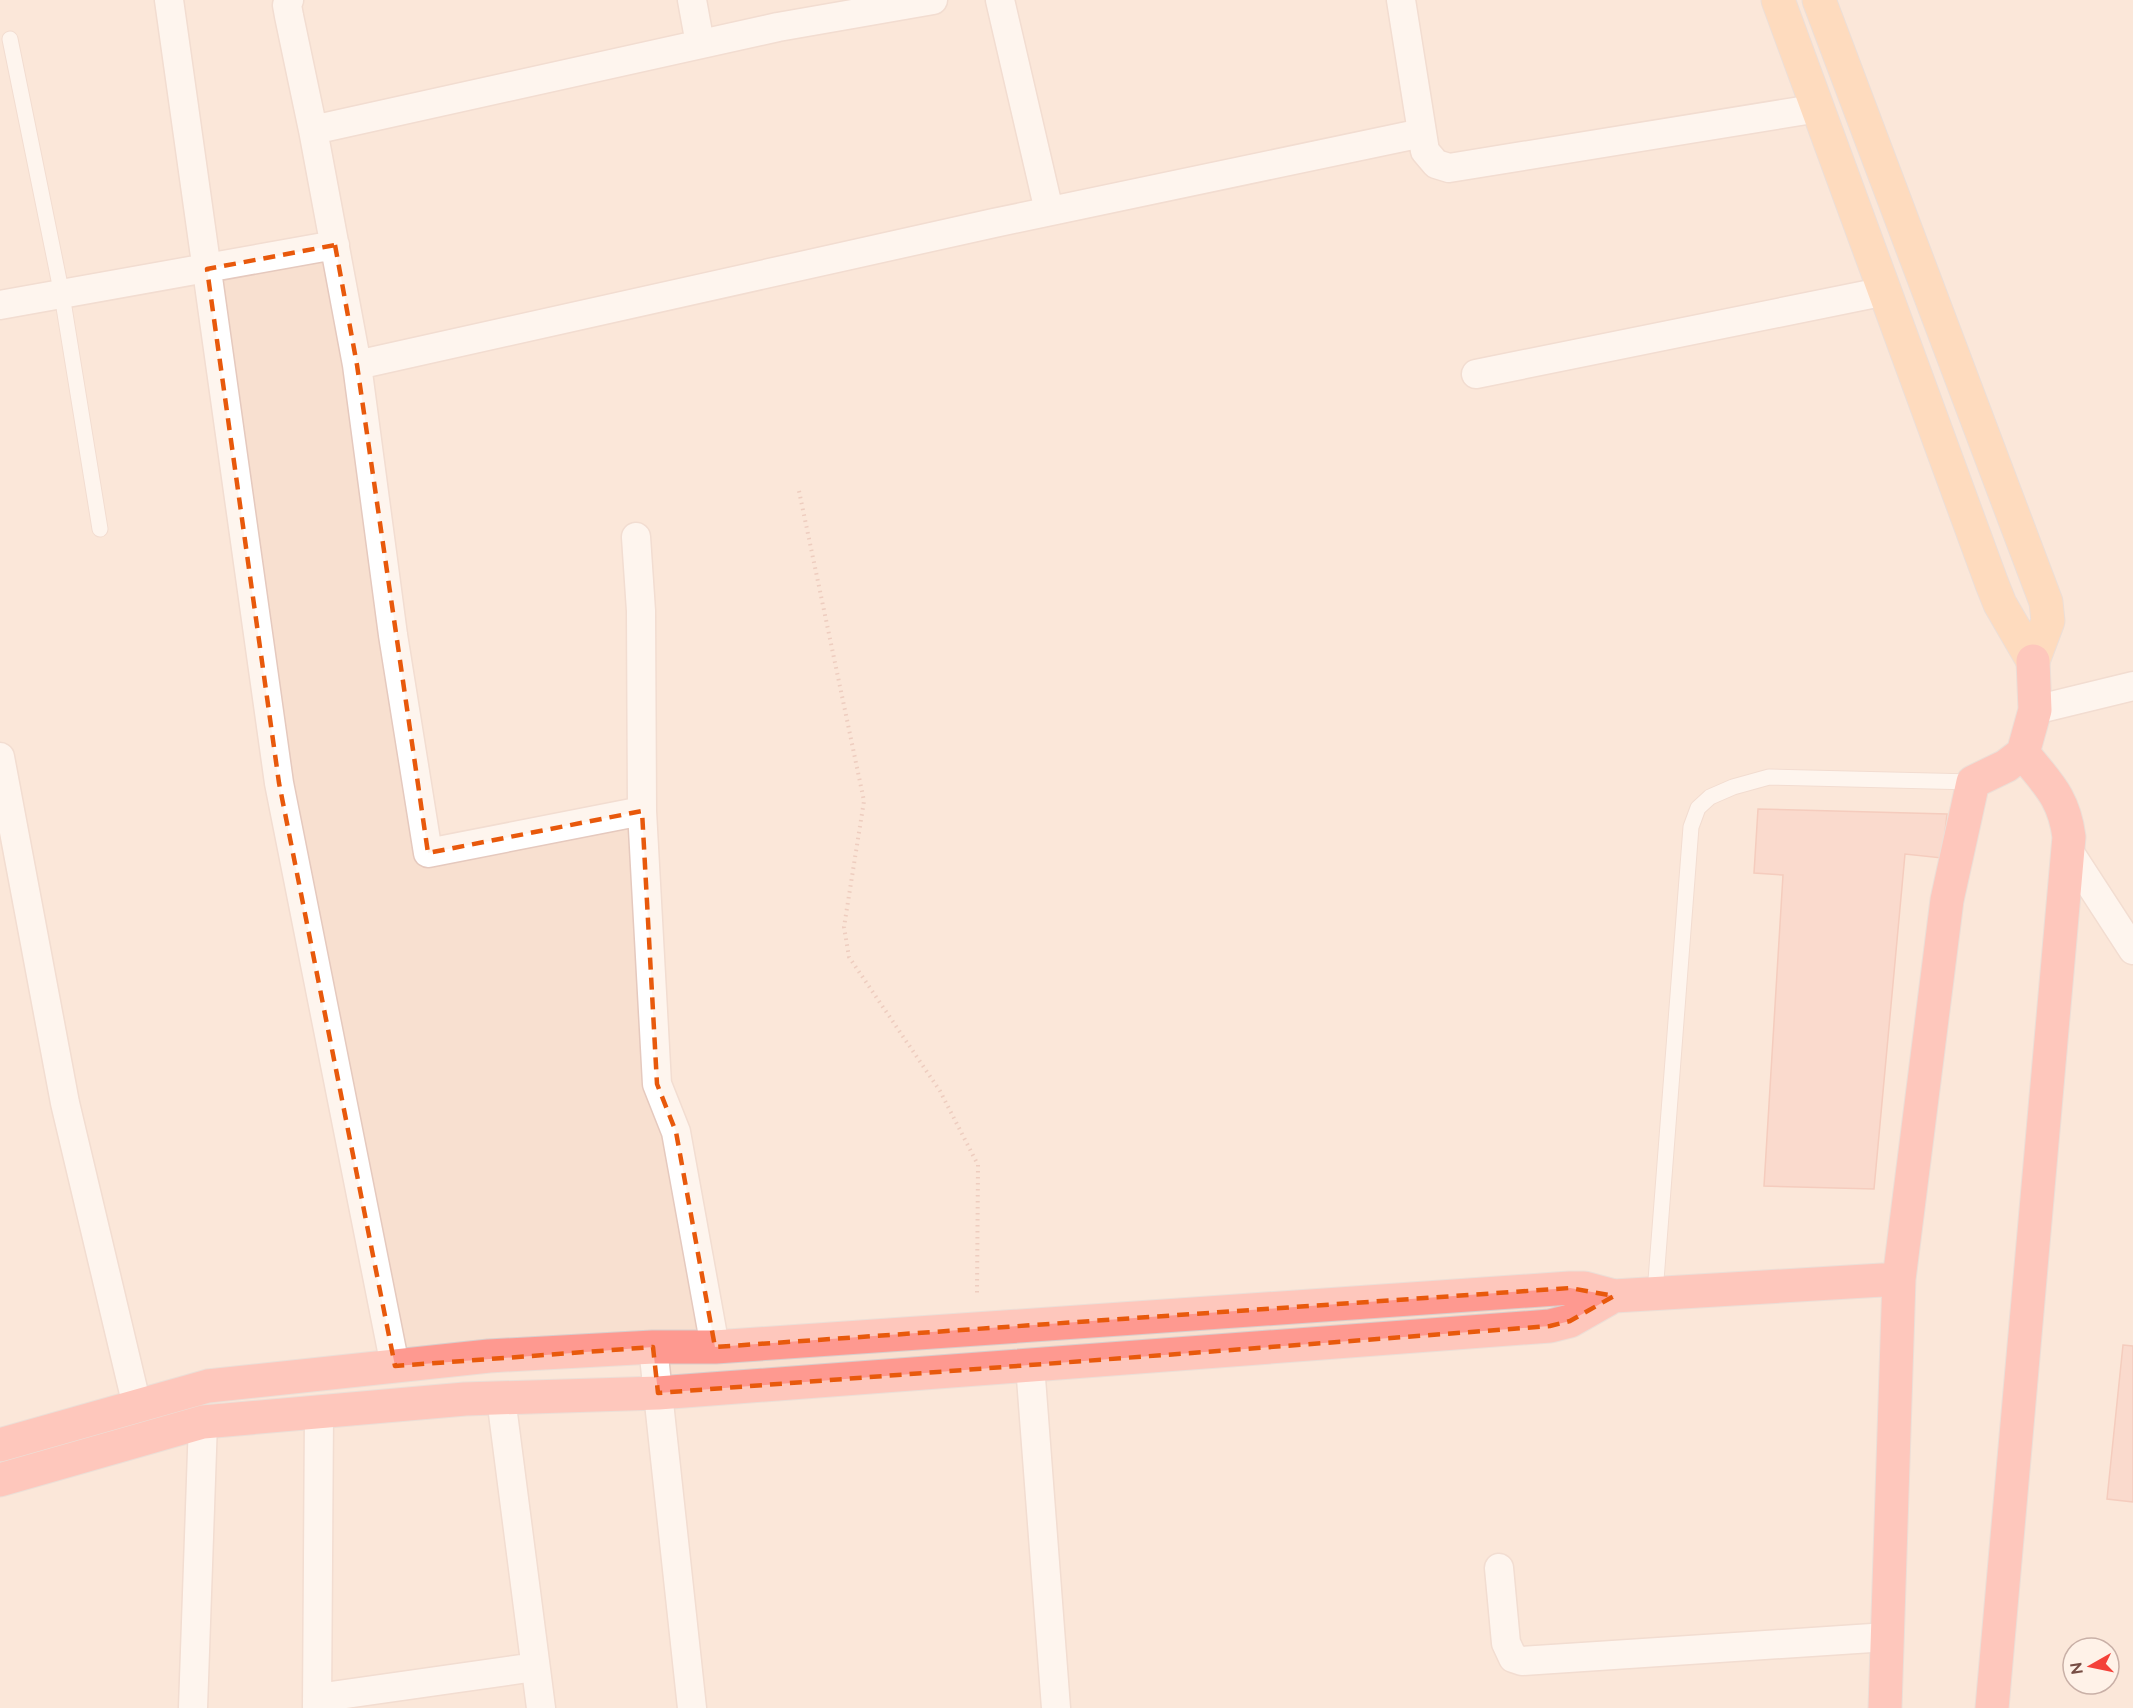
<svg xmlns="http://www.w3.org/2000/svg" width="2133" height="1708" viewBox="0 0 2133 1708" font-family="Raleway,sans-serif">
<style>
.residential{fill:#f8e0d0;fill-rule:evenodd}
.building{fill:#f6c3b5;stroke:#eaa594;stroke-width:1.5}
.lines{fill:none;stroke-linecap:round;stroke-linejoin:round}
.lane-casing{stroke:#e5c9be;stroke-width:17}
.street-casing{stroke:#e5c9be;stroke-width:31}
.primary-casing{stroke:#d9cdcb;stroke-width:35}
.highway-casing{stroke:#d9cdcb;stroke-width:35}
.path{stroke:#dba698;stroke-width:4;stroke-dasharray:1.5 4.5;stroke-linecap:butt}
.lane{stroke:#fff;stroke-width:15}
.street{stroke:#fff;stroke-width:28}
.primary{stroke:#ffc596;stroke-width:33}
.highway{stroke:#fe9990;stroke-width:33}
.marked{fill:none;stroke:#e8590c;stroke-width:4.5;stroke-dasharray:12 8;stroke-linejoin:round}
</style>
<rect width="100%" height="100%" fill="#feede0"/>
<path class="residential" d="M0 0H2133V1708H0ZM2073 1648H2109V1684H2073Z"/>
<path class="building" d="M1758 809 1947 814 1942 858 1905 854 1874 1189 1764 1186 1783 875 1754 873Z
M2123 1345 2133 1346V1502L2107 1499Z"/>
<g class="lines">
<defs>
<path id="lane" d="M10 39 62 295 100 529
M1655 1293 1691 827 1698 808 1710 797 1733 787 1769 777 1973 782"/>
<path id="street" d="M169 0 279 783 395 1366
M289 0 287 5 289 16 313 130 357 365 393 635 428 853 642 811 657 1084 676 1132 715 1347
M692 0 700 44
M1000 0 1049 211
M1401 0 1425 151 1436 164 1449 168 1819 108
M313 130 778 27 933 0
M0 305 335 245
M357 365 994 223 1422 133
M1476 374 1886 291
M636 537 641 611 642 811
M2035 710 2133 686
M0 757 65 1103 137 1406
M2068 850 2133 950
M653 1347 692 1708
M1030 1365 1056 1708
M501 1398 541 1708
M1499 1568 1506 1643 1513 1658 1522 1661 1887 1637
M317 1698 535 1667
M193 1708 203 1422
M317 1708 319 1412"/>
<path id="primary" d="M1778 0 1992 584 2000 604 2033 661
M1819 0 2046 602 2048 621 2033 661"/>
<path id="highway" d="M0 1445 208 1386 489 1356 653 1347H715L1570 1288H1584L1614 1296 1899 1279
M0 1480 203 1422 465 1399 658 1393 1550 1326 1570 1321 1614 1296
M1885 1708 1899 1279 1947 900 1973 782 2006 766 2023 753 2035 710 2033 661
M1992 1708 2069 837C2064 797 2047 783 2023 753"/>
</defs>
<use href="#lane" class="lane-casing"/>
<use href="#street" class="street-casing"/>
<use href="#primary" class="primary-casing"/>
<use href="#highway" class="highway-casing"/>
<path class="path" d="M799 491 864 801 844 927 849 957 940 1091 978 1165 977 1293"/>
<use href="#lane" class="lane"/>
<use href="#street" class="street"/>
<use href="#primary" class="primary"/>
<use href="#highway" class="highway"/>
</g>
<path d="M0 0H2133V1708H0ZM335 245 357 365 428 853 642 811 657 1084 676 1132 715 1347 1570 1288 1614 1296 1570 1321 1550 1326 658 1393 653 1347 395 1366 279 783 207 269Z" fill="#feede0" fill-opacity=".55" fill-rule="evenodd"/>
<path class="marked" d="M335 245 357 365 428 853 642 811 657 1084 676 1132 715 1347 1570 1288 1614 1296 1570 1321 1550 1326 658 1393 653 1347 395 1366 279 783 207 269Z"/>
<g transform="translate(2091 1666) rotate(261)"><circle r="28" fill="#fff2e8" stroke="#c9b0a7" stroke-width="1.5"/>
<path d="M0-4.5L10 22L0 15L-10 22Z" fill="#f44139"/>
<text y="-9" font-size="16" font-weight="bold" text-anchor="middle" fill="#774e45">N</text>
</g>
</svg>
